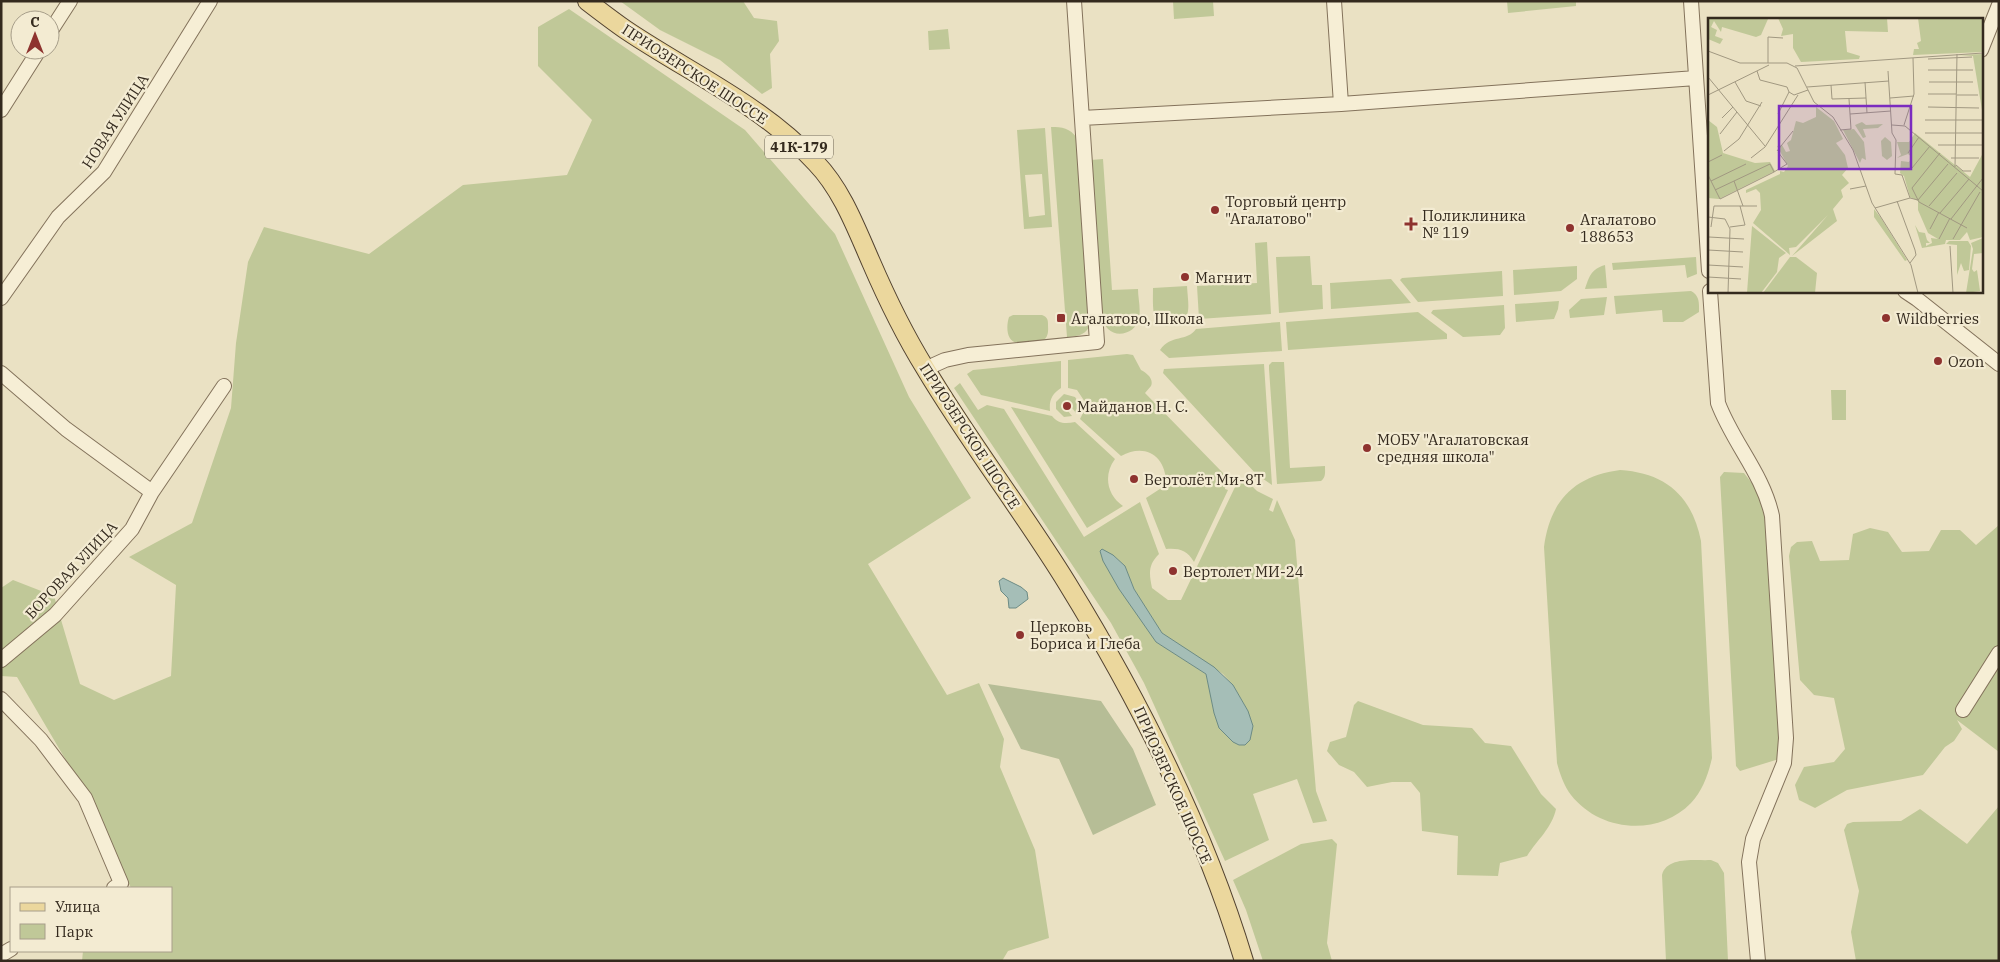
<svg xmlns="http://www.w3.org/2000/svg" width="2000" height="962" viewBox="0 0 2000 962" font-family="'IBM Plex Serif',serif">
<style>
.green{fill:#c0c898;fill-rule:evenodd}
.cemetery{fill:#b6bd96}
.water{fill:#a5beb7;stroke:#6c8b85}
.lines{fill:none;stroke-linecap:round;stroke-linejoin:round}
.minor-casing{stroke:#83725b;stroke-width:16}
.major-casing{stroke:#51412f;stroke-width:20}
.minor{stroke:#f6eed5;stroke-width:14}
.major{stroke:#ebd79d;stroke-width:18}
.poi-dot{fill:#8e332f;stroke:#f3ebd2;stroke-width:2}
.labels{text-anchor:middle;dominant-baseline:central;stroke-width:4.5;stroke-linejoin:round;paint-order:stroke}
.shield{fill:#f3ebd2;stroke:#6d6454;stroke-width:1}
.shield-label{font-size:14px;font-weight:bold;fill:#342a1e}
.street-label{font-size:15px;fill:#342a1e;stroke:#f3ebd2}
.poi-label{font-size:15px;fill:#342a1e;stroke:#f3ebd2;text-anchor:start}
.inset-road{fill:none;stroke:#a19881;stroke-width:1}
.view{fill:#7b2cbf;fill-opacity:0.15;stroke:#7b2cbf;stroke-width:2.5}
.inset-edge{fill:none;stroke:#342a1e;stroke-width:2.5}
</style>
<rect width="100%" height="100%" fill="#eae1c3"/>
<path class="green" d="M620 1H743L754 18 777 21 779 41 770 54 772 88 762 94 720 60 660 30Z
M1173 1H1213L1214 16 1174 19Z
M1507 1H1576V6L1508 13Z
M569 9 745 130 835 234 909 397 971 498 868 564 947 695 979 683 1004 739 1000 767 1035 850 1049 938 1008 951 1002 961H82L83 951H171V888H131L90 801 17 677 1 676V588L13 580 54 596 80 684 114 700 171 676 176 585 129 557 192 523 231 408 236 343 248 262 264 227 369 254 463 185 567 175 592 120 538 66V27Z
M948 29 950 49 929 50 928 31Z
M1051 127C1062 127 1070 128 1077 138L1089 327C1084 336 1077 336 1067 337Z
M1045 128 1052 227 1024 229 1017 130ZM1042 174 1045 215 1029 217 1025 175Z
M1103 159 1112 290 1138 289C1138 298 1141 309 1139 318 1137 332 1118 339 1108 329 1105 326 1103 321 1102 318L1091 160Z
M1267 242 1271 314 1199 319 1197 286 1257 283 1255 243Z
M1310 256 1312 285H1322L1323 309 1279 313 1276 257Z
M1696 257 1697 274 1687 278 1685 265 1613 270 1612 263Z
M1605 265 1607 288 1585 289C1589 277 1591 269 1605 265Z
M1577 266V279L1561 291 1514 295 1513 270Z
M1502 271 1503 296 1418 302 1400 280 1402 278Z
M1391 279 1411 303 1331 309 1330 283Z
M1187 286C1188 306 1194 323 1169 326 1163 327 1159 325 1156 320 1152 312 1153 298 1153 288Z
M1691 291C1700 296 1699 303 1699 312L1683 322H1663L1662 310 1616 314 1614 296Z
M1607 297 1604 315 1570 318 1569 310 1581 299Z
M1559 301 1558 309 1554 319 1516 322 1515 304Z
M1504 305 1505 328 1500 335 1463 337 1431 313 1433 310Z
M1418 312 1447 334V339L1288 350 1286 322Z
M1013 315H1042C1047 317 1048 319 1048 324 1048 330 1049 334 1045 339 1041 343 1035 342 1030 342 1026 343 1021 344 1018 343 1006 342 1006 326 1009 317Z
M1280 322 1282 351 1169 358 1160 350C1171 334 1187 342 1196 329Z
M1127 354 1133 355 1141 370C1147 373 1154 379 1151 386L1145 393 1223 473 1226 479 1225 489 1228 490 1194 562C1187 550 1179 548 1166 549L1146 498 1166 485C1167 457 1146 442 1121 456L1080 419 1084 411 1085 402 1077 390 1068 388V360Z
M1061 361V388C1052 394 1049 400 1050 411L981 395 967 374 973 370Z
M1272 362H1284L1290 468 1325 466C1325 472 1326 477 1321 481L1277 484 1269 369V365Z
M1264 364 1272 485 1256 474 1163 373 1164 369Z
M960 383 978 410 987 405 1004 409 1084 537 1140 502 1159 554C1148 565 1149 573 1152 588L1168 600H1181L1235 487 1242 482H1248L1257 491 1273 499 1269 510 1273 512 1277 500 1295 540 1316 791 1327 821 1313 823 1297 779 1253 794 1269 840 1225 861 1144 683 1111 623 954 388ZM1113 555 1125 566 1134 589 1162 633 1223 674 1233 685 1248 711 1208 682 1206 674 1156 642Z
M1831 390H1846V420H1832Z
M1064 394 1075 397 1079 403 1076 413 1068 403 1064 406 1072 416 1064 417 1056 409V402Z
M1011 407 1052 416C1058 424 1066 424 1075 422L1115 459C1103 475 1107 495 1123 506L1087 528Z
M1620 470C1666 473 1692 496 1701 541L1712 758C1708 775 1703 790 1691 803 1658 837 1600 832 1571 795 1564 786 1560 774 1557 763L1544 547C1550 501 1574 476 1620 470Z
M1724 472 1744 473 1755 487 1764 507 1781 739 1779 759 1740 771 1736 766 1720 477Z
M1999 525V752L1957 720 1962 729 1954 741 1945 747 1923 775 1847 790 1815 808 1799 800 1795 785 1804 767 1834 762 1845 749 1834 698 1814 695 1800 680 1789 556 1791 547 1797 542 1812 541 1820 561 1849 560 1853 534 1870 528 1888 532 1902 552 1929 551 1941 530H1960L1976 545Z
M1358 701 1423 725 1472 728 1485 743 1511 746 1541 794 1556 809C1552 828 1537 840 1527 856L1500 863 1498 876 1457 875 1458 836 1422 831 1420 793 1411 782H1392L1367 787 1354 772 1339 765 1327 751 1330 742 1346 737 1354 705Z
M1999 806V961H1856L1851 932 1859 891 1844 830 1847 824 1853 822 1901 821 1920 809 1967 844Z
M1332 839 1337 844 1327 943 1332 961H1263L1246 910 1233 880 1301 844Z
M1711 860 1718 863 1724 873 1728 961H1666L1662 875C1667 856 1696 861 1711 860Z"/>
<path class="cemetery" d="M988 684 1101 701 1133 749 1156 805 1093 835 1059 759 1021 749Z"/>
<path class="water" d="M1102 549 1113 555 1125 566 1134 589 1162 633 1214 667 1233 685 1248 711 1253 726 1250 740 1245 745H1239L1233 742 1219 728 1214 713 1206 674 1156 642 1119 589 1103 561 1100 551Z
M1003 578 1021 587 1027 592 1028 599 1016 608H1009L1008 598 1001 591 999 581Z"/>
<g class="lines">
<defs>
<path id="minor" d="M1334 1 1341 104
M1691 1 1709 271
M50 32 70 1
M1981 50 1999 5
M1 110 39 50
M1082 118 1341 104 1696 78
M1710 291 1718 403C1733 443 1763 474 1772 516L1786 738 1784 763 1753 839 1749 862 1758 961
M1905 291 1917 299 1999 364
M1 298 58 217 104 172 210 1
M925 369 945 360 968 355 1097 342 1074 1
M1 373 66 429 152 492
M1 660 55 615 132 529 152 492 224 386
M1 699 41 740 85 798 121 883 114 888
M1963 710 1999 653
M1 955 11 949"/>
<path id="major" d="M587 1C600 11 613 21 626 30 690 73 762 105 816 163 842 190 856 228 871 262 887 299 904 334 925 368 969 442 1022 510 1067 583 1139 700 1204 828 1244 961"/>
</defs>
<use href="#minor" class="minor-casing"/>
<use href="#major" class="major-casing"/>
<use href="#minor" class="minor"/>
<use href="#major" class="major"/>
</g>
<g class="poi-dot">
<circle cx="1215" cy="210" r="5"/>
<path d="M1408.5 216.5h5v5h5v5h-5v5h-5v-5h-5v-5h5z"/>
<circle cx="1570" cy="228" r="5"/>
<circle cx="1185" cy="277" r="5"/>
<rect x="1056" y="313" width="10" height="10" rx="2.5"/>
<circle cx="1886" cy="318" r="5"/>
<circle cx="1938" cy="361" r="5"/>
<circle cx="1067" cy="406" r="5"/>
<circle cx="1367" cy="448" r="5"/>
<circle cx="1134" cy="479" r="5"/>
<circle cx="1173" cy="571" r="5"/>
<circle cx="1020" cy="635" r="5"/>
</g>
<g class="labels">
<rect class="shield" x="765" y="135.5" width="68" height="23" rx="4"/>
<g class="shield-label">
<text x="799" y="147">41К-179</text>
</g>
<g class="street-label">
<text transform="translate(695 74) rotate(33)">ПРИОЗЕРСКОЕ ШОССЕ</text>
<text transform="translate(115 121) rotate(-57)">НОВАЯ УЛИЦА</text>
<text transform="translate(970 436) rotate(57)">ПРИОЗЕРСКОЕ ШОССЕ</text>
<text transform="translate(71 570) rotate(-47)">БОРОВАЯ УЛИЦА</text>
<text transform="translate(1173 785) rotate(66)">ПРИОЗЕРСКОЕ ШОССЕ</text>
</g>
<g class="poi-label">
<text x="1225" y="201">Торговый центр<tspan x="1225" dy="17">"Агалатово"</tspan></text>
<text x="1422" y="215">Поликлиника<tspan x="1422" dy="17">№ 119</tspan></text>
<text x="1580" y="219">Агалатово<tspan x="1580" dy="17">188653</tspan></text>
<text x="1195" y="277">Магнит</text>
<text x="1071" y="318">Агалатово, Школа</text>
<text x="1896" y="318">Wildberries</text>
<text x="1948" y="361">Ozon</text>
<text x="1077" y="406">Майданов Н. С.</text>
<text x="1377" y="439">МОБУ "Агалатовская<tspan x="1377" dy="17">средняя школа"</tspan></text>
<text x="1144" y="479">Вертолёт Ми-8Т</text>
<text x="1183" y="571">Вертолет МИ-24</text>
<text x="1030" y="626">Церковь<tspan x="1030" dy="17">Бориса и Глеба</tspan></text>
</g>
</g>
<g transform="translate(1708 18)">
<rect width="275" height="275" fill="#eae1c3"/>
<path d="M0 0H64L60 1 53 17 48 19 14 9 13 14 6 3 3 9 9 12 7 18 15 21 12 26 0 21ZM70 0H179L180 14 137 13 139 34 152 38 151 41 93 44 85 30V16L73 18 75 11ZM210 0H275V34L205 37 206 31H211L209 25 213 23ZM275 36V98L265 38 250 37ZM108 89 126 103 135 121 128 125 137 137 140 150 134 157 141 165 133 172 135 179 125 191 129 203 84 238 120 197 88 229 81 230 82 237 45 205 53 192 52 175 48 171 38 175V172L72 156V153L76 154 80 148 69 128 74 127 78 134 82 133 79 125 83 122 88 103 95 105 108 99ZM0 102 9 109 15 135 47 145 62 144 67 153 11 181 0 180ZM154 104 158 107 175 106 170 110 155 111 158 119 155 120 147 107ZM146 111 156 124 158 142 154 140 152 145 135 112ZM207 115 262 159 275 135V219L262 222 259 214 252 222H238L237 226 214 230 207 207 211 214 217 215 219 222 222 225H218V228L224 225 223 220 230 221 220 215 210 192V183L202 179 196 158 192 155 193 143 201 144 204 139 200 136 189 140 193 137 189 124H201ZM177 119 183 124 184 138 179 142 174 138 173 123ZM166 191 173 200 199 242 197 243 166 199ZM44 208 78 235 71 240 69 254 53 275H39ZM275 220V235L266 236 264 251 266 254 269 252 272 273 258 275 265 231 263 225ZM241 223H260L263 228 261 252 256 253 253 245 249 257V227L238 226ZM82 239H88L109 255 107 275H55Z" fill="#c0c898"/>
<path class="inset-road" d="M0 33 32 45H79L89 50 106 84 125 99 145 132 164 185 203 247 210 275M220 41 264 39M60 45V19L75 20M87 48 275 35M220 52H265M49 53 52 62 79 69 81 74M180 53 184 115 188 122 187 156 194 157 202 180M0 59 57 128M27 64 38 83 53 88M157 64 159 95M221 64H265M123 67 124 81 158 80M99 69 181 63M220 76H248M0 77 61 47M249 77H270M182 80 206 78M220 89 271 90M70 96 81 74 86 77 100 72M142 96 183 93M14 100 25 89M217 102H275M184 107 197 108 275 173M196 107 206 76 205 40M132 112 143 111 141 81M217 115H275M12 116 29 94M230 127H275M16 133 31 121 54 84M69 133 85 113M200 135 211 119M232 135 204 170 211 184 259 210M43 140 57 129 90 77M243 140H271M0 144 14 137M248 147 255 153H263M247 149 249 36M204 150 222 128M66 154 79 146 70 134M0 157 12 181 66 154 62 146 7 172M3 163 38 146M26 163 35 188M142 171 158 168M202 180 210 182 240 146M189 183 207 232 208 237 202 245M221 188 249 155M167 190 202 180M232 195 261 161M0 199 17 201 22 211 20 275M243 201 275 160M3 209 6 188H49M22 209 37 207 32 188M222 211 231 194M1 219 36 221M231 221 242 200M245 221 272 174M242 228 245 275M0 232 35 234M0 247 35 249M0 259 33 261"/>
<path class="view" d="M71 88H203V151H71Z"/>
<rect width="275" height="275" class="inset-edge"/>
</g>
<rect width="2000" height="962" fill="none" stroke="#342a1e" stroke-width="5"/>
<rect x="10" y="887" width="162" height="65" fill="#f3ebd2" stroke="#a79e8a"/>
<rect x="20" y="903" width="25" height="8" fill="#ebd79d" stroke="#a79e8a"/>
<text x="55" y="912" font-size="15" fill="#342a1e">Улица</text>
<rect x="20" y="924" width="25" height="15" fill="#c0c898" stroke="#a79e8a"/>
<text x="55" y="937" font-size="15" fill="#342a1e">Парк</text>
<g transform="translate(35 35)"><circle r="24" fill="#f3ebd2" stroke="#a79e8a"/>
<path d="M0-4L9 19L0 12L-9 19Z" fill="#8e332f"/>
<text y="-8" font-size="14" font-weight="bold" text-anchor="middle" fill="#342a1e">С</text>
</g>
</svg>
